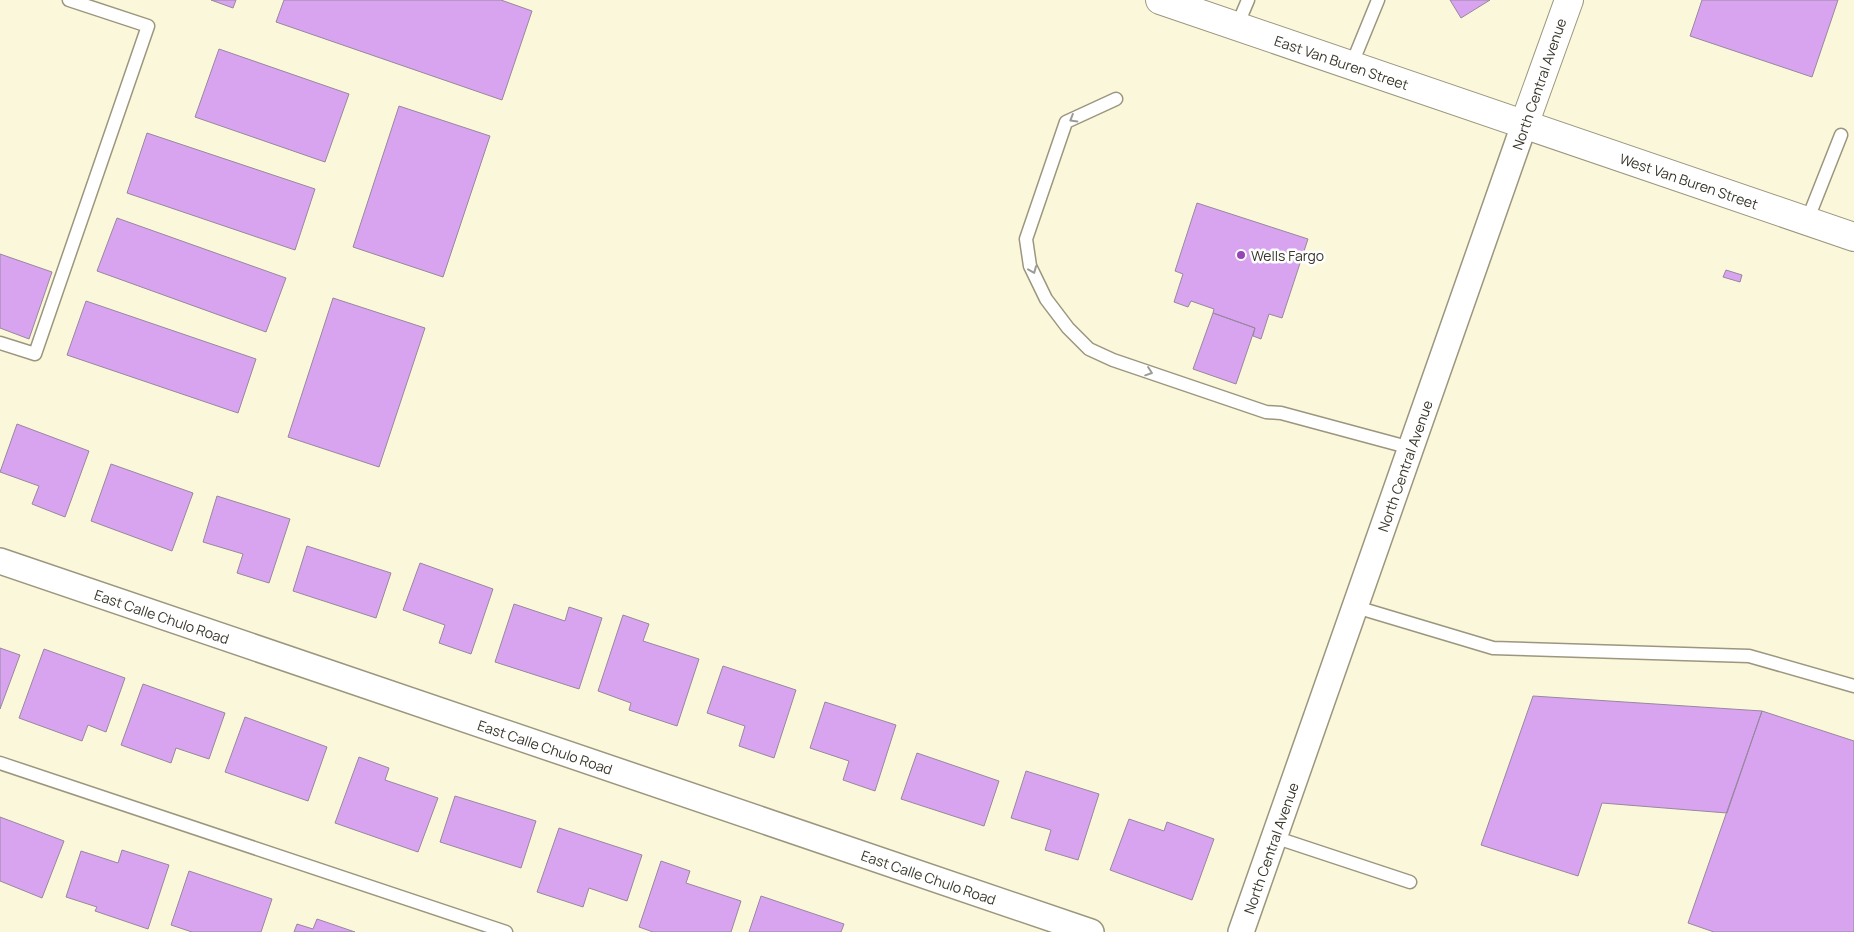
<svg xmlns="http://www.w3.org/2000/svg" width="1854" height="932" viewBox="0 0 1854 932" font-family="Manrope,sans-serif">
<style>
.building{fill:#d8a4f0;stroke:#97889e}
.lines{fill:none;stroke-linecap:round;stroke-linejoin:round}
.lane-casing{stroke:#9b967d;stroke-width:15}
.street-casing{stroke:#9b967d;stroke-width:28}
.secondary-casing{stroke:#9b967d;stroke-width:30}
.primary-casing{stroke:#9b967d;stroke-width:30}
.lane{stroke:#fff;stroke-width:12}
.street{stroke:#fff;stroke-width:25}
.secondary{stroke:#fff;stroke-width:28}
.primary{stroke:#fff;stroke-width:28}
.oneway{stroke:#9c9b96}
.poi-dot{fill:#9545b4;stroke:#fff;stroke-width:2}
.labels{text-anchor:middle;dominant-baseline:central;stroke-width:5;stroke-linejoin:round;paint-order:stroke}
.street-label{font-size:14px;fill:#39372c;stroke:#fff}
.poi-label{font-size:14px;fill:#39372c;stroke:#fff;text-anchor:start}
</style>
<rect width="100%" height="100%" fill="#fbf7db"/>
<path class="building" d="M211 0H236L233 8Z
M284 0H501L532 11 502 100 276 22Z
M1450 0H1490L1461 18Z
M1702 0H1838L1812 77 1690 36Z
M219 49 349 94 325 162 195 117Z
M399 106 490 136 443 277 353 247Z
M147 133 315 189 295 250 127 193Z
M1197 203 1308 239 1282 318 1269 314 1261 339 1253 336 1255 328 1213 313 1214 309 1191 301 1188 307 1174 302 1183 274 1175 271Z
M117 218 286 278 266 332 97 271Z
M0 254 52 272 29 339 0 328Z
M1726 270 1742 275 1740 282 1723 277Z
M333 298 425 328 379 467 288 437Z
M86 301 256 359 238 413 67 355Z
M1213 313 1255 328 1236 384 1193 369Z
M17 424 89 451 65 517 32 504 39 486 0 472Z
M111 464 193 493 172 551 91 521Z
M217 496 290 519 269 583 237 573 243 554 203 542Z
M307 546 391 573 376 618 293 591Z
M420 563 493 589 471 654 439 643 445 625 403 610Z
M514 604 565 621 569 607 602 618 579 689 495 662Z
M623 615 649 624 643 641 699 659 677 726 629 710 631 703 598 691Z
M0 648 20 655 0 709Z
M44 649 125 678 106 732 88 725 82 741 19 718Z
M723 666 796 690 774 758 739 746 745 726 707 713Z
M143 684 225 713 209 759 176 748 171 763 121 745Z
M1533 696 1762 711 1727 813 1602 803 1578 876 1481 845Z
M825 702 896 725 875 791 843 780 849 761 810 748Z
M1762 711 1854 741V932H1714L1688 923Z
M245 717 327 747 308 801 225 772Z
M917 753 999 781 984 826 901 799Z
M359 757 389 768 385 780 438 798 418 852 335 823Z
M1026 771 1099 794 1078 860 1045 850 1051 830 1011 818Z
M455 796 536 821 521 868 440 842Z
M0 817 64 841 42 898 0 881Z
M1129 819 1164 831 1167 822 1214 839 1192 900 1110 870Z
M559 828 642 855 627 901 589 888 583 907 537 892Z
M122 850 169 865 148 929 95 911 97 907 66 897 81 851 118 863Z
M661 861 690 871 686 883 741 901 731 932H653L639 927Z
M189 871 272 899 261 932H192L171 925Z
M761 896 844 924 841 932H749Z
M317 919 355 932H294L297 924 313 929Z"/>
<g class="lines">
<defs>
<path id="lane" d="M1237 26 1248 0
M1351 66 1378 0
M1116 99 1066 122 1026 239 1030 266 1046 299 1068 328 1089 349 1113 360 1266 412 1281 413 1411 448
M1807 221 1841 135
M0 343 35 354 148 26 69 0
M1356 607 1493 648 1749 656 1854 686
M0 763 506 932
M1274 837 1410 882"/>
<g id="street">
<path id="s1" d="M0 561 1091 932"/>
<path id="s2" d="M1241 932 1524 125"/>
</g>
<path id="secondary" d="M1524 125 1569 0"/>
<g id="primary">
<path id="s3" d="M1160 0 1854 237"/>
</g>
</defs>
<use href="#lane" class="lane-casing"/>
<use href="#street" class="street-casing"/>
<use href="#secondary" class="secondary-casing"/>
<use href="#primary" class="primary-casing"/>
<use href="#lane" class="lane"/>
<use href="#street" class="street"/>
<use href="#secondary" class="secondary"/>
<use href="#primary" class="primary"/>
</g>
<defs><path id="oneway-chevron" d="M-2-3.5L2.5 0L-2 3.5" fill="none" stroke-width="1.6" stroke-linecap="round" stroke-linejoin="round" transform="scale(1.25)"/></defs>
<g class="oneway">
<use href="#oneway-chevron" transform="translate(1073 119) rotate(149)"/>
<use href="#oneway-chevron" transform="translate(1033 270) rotate(68)"/>
<use href="#oneway-chevron" transform="translate(1149 372) rotate(19)"/>
</g>
<circle class="poi-dot" cx="1241" cy="255" r="5"/>
<g class="labels">
<g class="street-label">
<text stroke="none"><textPath href="#s3" startOffset="192">East Van Buren Street</textPath></text>
<text transform="translate(1539 84) rotate(-71)">North Central Avenue</text>
<text stroke="none"><textPath href="#s3" startOffset="559">West Van Buren Street</textPath></text>
<text stroke="none"><textPath href="#s2" startOffset="494">North Central Avenue</textPath></text>
<text stroke="none"><textPath href="#s1" startOffset="171">East Calle Chulo Road</textPath></text>
<text stroke="none"><textPath href="#s1" startOffset="576">East Calle Chulo Road</textPath></text>
<text stroke="none"><textPath href="#s2" startOffset="89">North Central Avenue</textPath></text>
<text stroke="none"><textPath href="#s1" startOffset="981">East Calle Chulo Road</textPath></text>
</g>
<g class="poi-label">
<text x="1251" y="255">Wells Fargo</text>
</g>
</g>
</svg>
